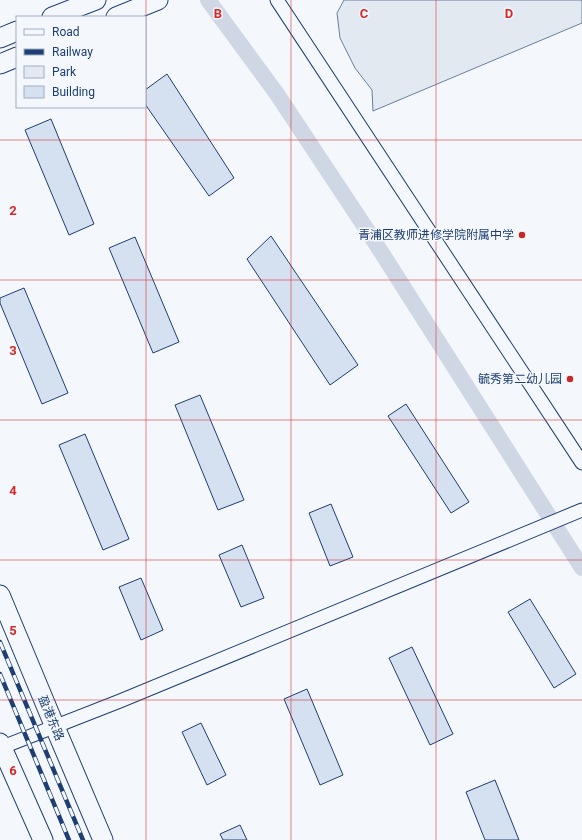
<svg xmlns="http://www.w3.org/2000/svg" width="582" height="840" viewBox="0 0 582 840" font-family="Roboto,'Noto Sans SC',sans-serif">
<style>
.green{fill:#e3e9f0;stroke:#687fa3}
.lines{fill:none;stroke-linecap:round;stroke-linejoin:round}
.canal{stroke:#cfd7e4;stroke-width:16}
.building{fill:#d5e0f0;stroke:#1d3f73}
.street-casing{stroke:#1d3f73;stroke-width:15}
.secondary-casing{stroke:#1d3f73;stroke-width:21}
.street{stroke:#f4f7fb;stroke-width:13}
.secondary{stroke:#f4f7fb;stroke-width:19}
.rail-casing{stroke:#1d3f73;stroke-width:4.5}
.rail{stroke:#f4f7fb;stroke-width:3;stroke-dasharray:9;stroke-linecap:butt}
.grid{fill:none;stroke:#d62828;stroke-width:1;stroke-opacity:0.55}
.poi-dot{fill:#c62828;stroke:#f4f7fb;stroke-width:1.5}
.labels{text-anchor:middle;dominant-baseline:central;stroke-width:3;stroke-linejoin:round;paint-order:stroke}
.poi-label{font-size:12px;fill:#1d3f73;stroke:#f4f7fb;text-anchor:end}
.street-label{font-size:12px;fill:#1d3f73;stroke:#f4f7fb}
.grid-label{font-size:13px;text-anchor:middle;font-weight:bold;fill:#d62828;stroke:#f4f7fb;stroke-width:3;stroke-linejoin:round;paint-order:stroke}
</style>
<rect width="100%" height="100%" fill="#f4f7fb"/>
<path class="green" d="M344 0H582V23L373 111 372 90 355 68 340 38 337 13Z"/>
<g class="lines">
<path class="canal" d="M208 0 277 94 371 236 582 568"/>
</g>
<path class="building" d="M167 74 234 178 209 196 145 104V90Z
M51 119 94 224 69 235 25 130Z
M271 236 358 365 330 385 247 259Z
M135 237 179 342 153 353 109 248Z
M24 288 68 393 42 404 0 303V298Z
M200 395 244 500 218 510 175 405Z
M406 404 469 502 451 513 388 416Z
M85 434 129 539 103 550 59 445Z
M331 504 353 557 330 566 309 513Z
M242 545 264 598 241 607 219 555Z
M141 578 163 630 141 640 119 587Z
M530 599 576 674 554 688 508 612Z
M412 647 453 734 430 745 389 658Z
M307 689 343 775 320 785 284 699Z
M201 723 226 775 207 785 182 732Z
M495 780 519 840H485L466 792Z
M240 825 247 840H223L220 834Z"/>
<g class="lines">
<defs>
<path id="street" d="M277 0 582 463
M0 748 120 701 582 510"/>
<path id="secondary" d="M52 17 96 0
M116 17 158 0
M0 38 17 31
M0 64 17 57
M0 595 55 727 103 840
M0 743 43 840"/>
</defs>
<use href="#street" class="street-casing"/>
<use href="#secondary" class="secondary-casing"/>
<use href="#street" class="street"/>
<use href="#secondary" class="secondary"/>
<defs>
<path id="rail" d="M0 642 83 840
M0 674 69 840"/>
</defs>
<use href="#rail" class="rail-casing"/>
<use href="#rail" class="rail"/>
</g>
<path class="grid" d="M146 0V840M291 0V840M436 0V840M0 140H582M0 280H582M0 420H582M0 560H582M0 700H582"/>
<g class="poi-dot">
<circle cx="522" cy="235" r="4"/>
<circle cx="570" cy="379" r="4"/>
</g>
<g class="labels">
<g class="poi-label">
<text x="514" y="235">青浦区教师进修学院附属中学</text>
<text x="562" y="379">毓秀第二幼儿园</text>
</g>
<g class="street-label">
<text transform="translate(51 718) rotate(67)">盈港东路</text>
</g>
</g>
<g class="grid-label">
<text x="218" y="18">B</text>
<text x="364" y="18">C</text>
<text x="509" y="18">D</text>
<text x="13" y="215">2</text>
<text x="13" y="355">3</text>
<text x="13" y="495">4</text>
<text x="13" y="635">5</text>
<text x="13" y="775">6</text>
</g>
<rect x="16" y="16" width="130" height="92" fill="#f4f7fb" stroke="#9eadc5"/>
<rect x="24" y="29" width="20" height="6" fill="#f4f7fb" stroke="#9eadc5"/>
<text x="52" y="36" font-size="12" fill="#1d3f73">Road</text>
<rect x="24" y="49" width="20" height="6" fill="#1d3f73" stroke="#9eadc5"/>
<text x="52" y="56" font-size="12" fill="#1d3f73">Railway</text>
<rect x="24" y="66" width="20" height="12" fill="#e3e9f0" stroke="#9eadc5"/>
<text x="52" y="76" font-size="12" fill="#1d3f73">Park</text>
<rect x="24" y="86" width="20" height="12" fill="#d5e0f0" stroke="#9eadc5"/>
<text x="52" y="96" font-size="12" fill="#1d3f73">Building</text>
</svg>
